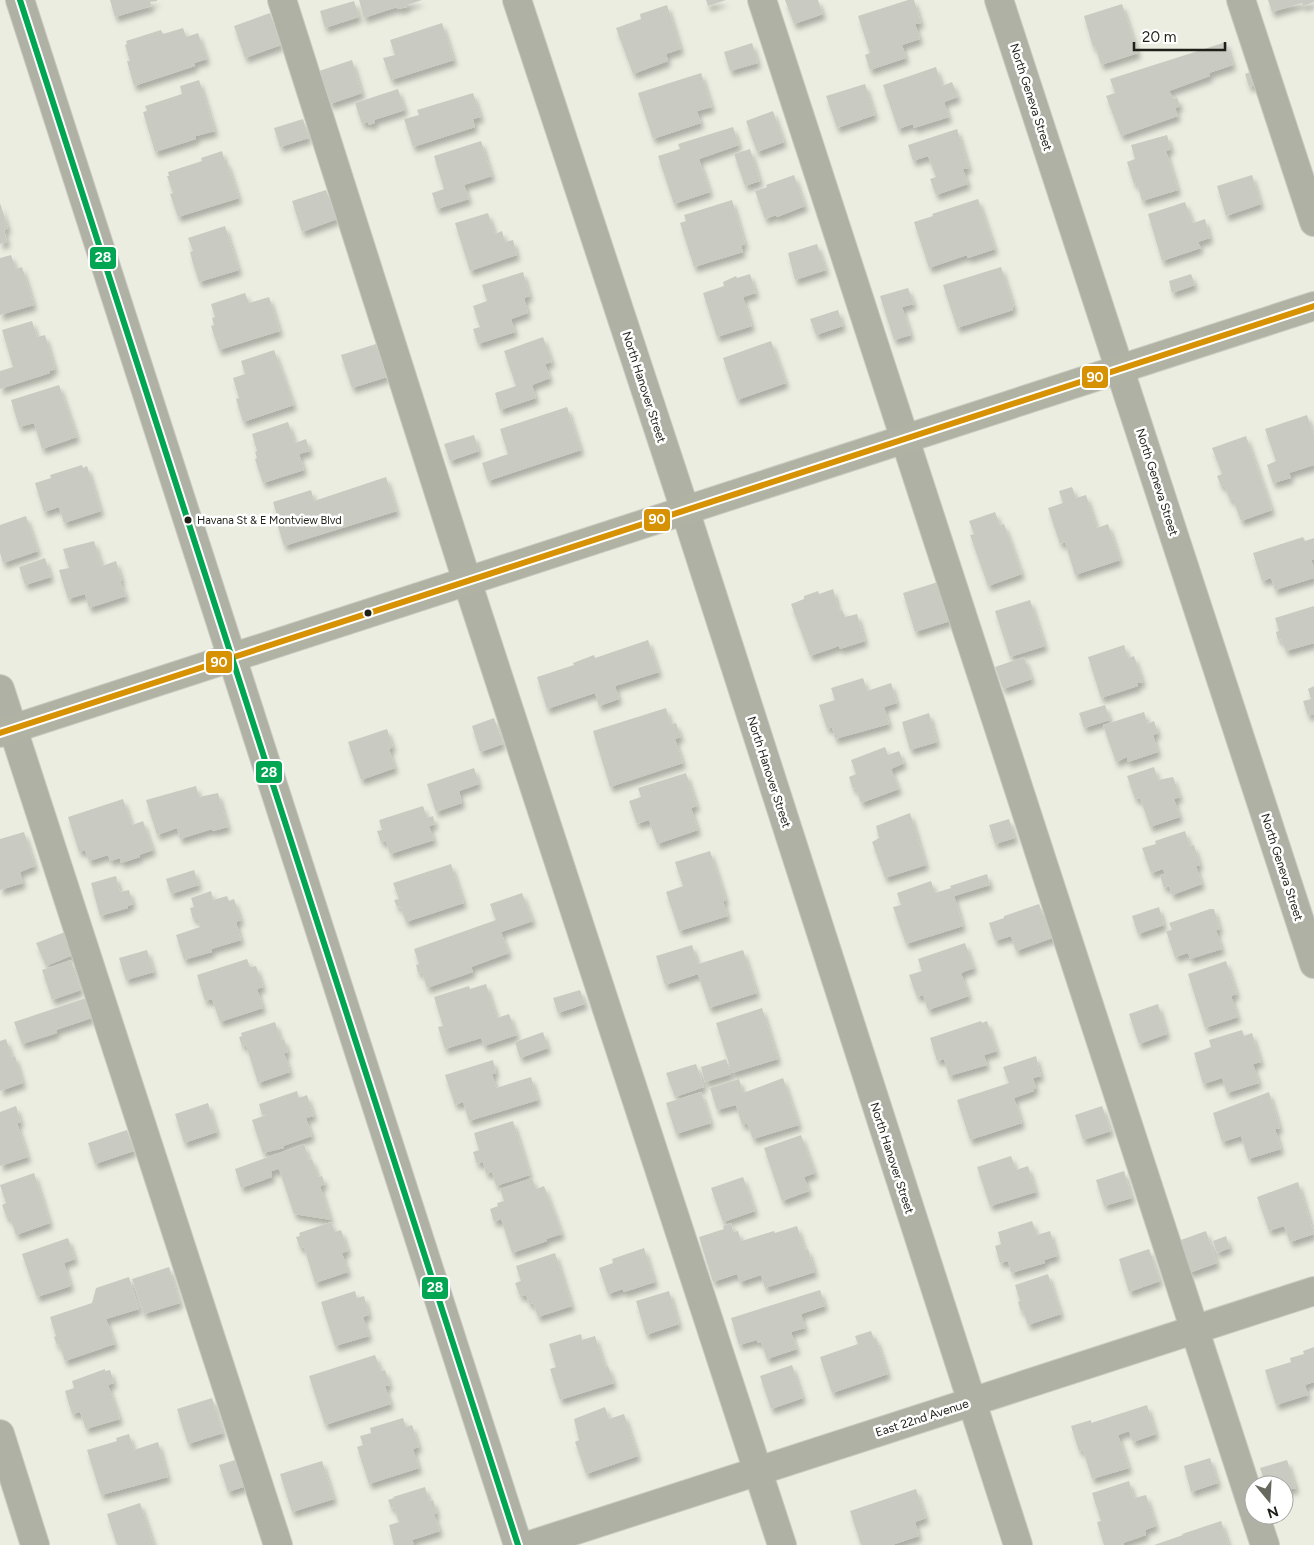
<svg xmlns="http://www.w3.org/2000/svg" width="1314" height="1545" viewBox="0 0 1314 1545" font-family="Figtree,sans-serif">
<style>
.building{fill:#c9cac1;filter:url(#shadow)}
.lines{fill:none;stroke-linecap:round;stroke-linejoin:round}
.minor-casing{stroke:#cacbc2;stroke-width:30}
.major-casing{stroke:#cacbc2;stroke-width:30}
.minor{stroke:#b0b1a5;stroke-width:28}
.major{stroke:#b0b2a4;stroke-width:28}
.bus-1-casing{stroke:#fff;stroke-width:10}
.bus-2-casing{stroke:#fff;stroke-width:10}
.bus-1{stroke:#d79204;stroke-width:6}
.bus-2{stroke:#00a651;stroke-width:6}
.bus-dot{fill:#1f2018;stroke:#fff;stroke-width:2}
.labels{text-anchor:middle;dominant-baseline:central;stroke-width:5;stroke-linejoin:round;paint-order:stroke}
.bus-label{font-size:11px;fill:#1f2018;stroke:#fff;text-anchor:start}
.street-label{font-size:12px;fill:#1f2018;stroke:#fff}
.line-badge{stroke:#fff;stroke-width:2}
.badge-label{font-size:14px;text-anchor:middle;font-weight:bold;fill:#fff}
</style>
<defs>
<filter id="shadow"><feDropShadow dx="3" dy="5.5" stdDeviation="2.5" flood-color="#0004"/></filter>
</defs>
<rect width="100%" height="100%" fill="#ecede1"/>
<path class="building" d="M110 0H157V1L150 2 152 6 115 17Z
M359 0H422L407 5V7L398 9 397 7 364 18Z
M706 0H726L708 6Z
M785 0H818L823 14 794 24Z
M908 0H914L921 23 915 24 920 39 902 45 906 58 870 70 865 55 870 53 858 16Z
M1268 0H1314V2L1303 6 1302 3 1272 12Z
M354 1 359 17 325 28 320 11Z
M1122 4 1138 53 1101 65 1095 46 1093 47 1084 16Z
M667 5 681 49 666 54 668 61 633 74 616 28 641 19 640 14Z
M270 13 281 45 245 58 234 26Z
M442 23 454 60 391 80 383 58 395 55 390 40Z
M183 28 186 37 198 33 207 59 194 63 195 66 134 86 127 61H130L125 45 127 44 126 41 161 30 163 34Z
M1226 42 1233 65 1209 73 1210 76 1169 91 1174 99 1177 97 1180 106 1175 108 1178 116 1121 136 1106 96 1115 93 1110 79Z
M752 43 758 63 730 71 724 52Z
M352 60 362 93 330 104 319 71Z
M936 67 942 86 952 82 958 97 944 102 949 117 914 128 913 124 898 129 883 85Z
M1253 71 1257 84 1249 87 1245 74Z
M701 73 712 107 697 111 701 123 653 139 638 93Z
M199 80 215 131 196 136V139L155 152 143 112 147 111 145 106 182 94 180 86Z
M865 84 875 115 837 128 826 96Z
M398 89 405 110 374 120 375 123 369 125 368 122 362 124 355 103Z
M473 93 481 117 473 119 475 127 413 147 404 119 419 115 417 110Z
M773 111 784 142 757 152 746 121Z
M303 119 309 138 280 147 274 128Z
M733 127 739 145 699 159 710 192 674 204 658 156 680 149 678 144Z
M957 129 969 168 963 169 968 184 936 195 930 179 936 177 928 156 913 161 908 145Z
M1167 135 1171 149 1166 151 1178 190 1142 201 1137 183 1134 184 1127 162 1135 159 1131 145Z
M481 141 492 176 464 185 469 199 437 209 432 193 444 189 434 156Z
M750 149 760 181 745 186 734 154Z
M222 151 225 162H227L239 198 178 217 170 194 173 193 167 176H169L168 172 202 161 201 158Z
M794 175 805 206 777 217 776 215 765 219 755 191 767 187 766 185Z
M1252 175 1261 204 1226 216 1217 186Z
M326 190 337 219 302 232 292 201Z
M978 199 995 249 968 258 967 255 929 268 914 222 933 216 932 214Z
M732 200 745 244 741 246 743 252 694 267 680 223 686 221 684 215Z
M1185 202 1193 223 1205 219 1210 238 1198 242 1201 248 1162 261 1148 214Z
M0 203 8 228 4 230 7 242 0 244Z
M488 213 495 234 502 231 505 242 513 240 517 255 470 271 455 223Z
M225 226 239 270 199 282 192 260 190 252 193 251 188 238Z
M817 244 826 270 795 280 788 253Z
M11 255 16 269 22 267 34 305 0 315V258Z
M1001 267 1014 307H1012L1013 310 957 328 943 285Z
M523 272 530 296 524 298 528 313 511 319 515 332 478 344 473 329 480 327 473 306 487 301 482 285Z
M750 274 756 293 743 297 752 326 717 337 703 293 724 286 723 282 736 276 737 278Z
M1191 274 1195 285 1172 293 1169 281Z
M908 288 914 304 902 307 911 335 894 340 880 296Z
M245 293 249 303 269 297 280 331 219 350 211 326 214 325 212 318 215 317 211 304Z
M838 310 843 326 816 335 810 319Z
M32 321 37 337 45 335 55 369 50 371V373L0 389V371L13 367 2 330Z
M543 337 552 362 545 364 550 378 532 385 536 398 500 410 495 393 516 386 504 351Z
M771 341 786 383 737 400 723 358Z
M376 344 387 377 352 388 341 355Z
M274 350 294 405 243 422 236 399 239 398 233 378 245 374 241 361Z
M59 385 77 437 42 449 34 423 19 427 11 400Z
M567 407 581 450 488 481 482 463 508 454 500 429Z
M1307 415 1314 435V465L1289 473 1291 478 1273 483 1267 465 1276 461 1265 429Z
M288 422 295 443 306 439 310 451 299 454 304 470 263 483 255 459 257 458 255 452 257 451 252 434Z
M474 435 479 451 450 461 444 444Z
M1246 436 1272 510 1241 521 1233 499 1230 500 1224 485 1221 486 1217 476 1222 474 1212 448Z
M82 465 83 468 87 466 101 511 64 523 59 507 44 512 35 483 51 478 50 475Z
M386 477 397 511 284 546 277 523 279 522 273 502 311 490 314 501Z
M1072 487 1076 498 1086 495 1097 528 1108 524 1120 560 1075 575 1065 542 1060 544 1048 508 1063 503 1059 491Z
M995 512 1000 525 1004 524 1022 574 988 586 970 535 974 534 969 521Z
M26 516 38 551 3 563 0 553V525Z
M1303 537 1305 541 1314 538V560H1311L1314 568V578L1275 590 1271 578 1262 581 1253 553Z
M94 541 102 566 116 561 122 580 120 581 126 596 89 608 85 594 68 599 59 570 69 568 63 549Z
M45 558 51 577 25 585 19 567Z
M938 582 950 621 915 632 903 593Z
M833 589 839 611 842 610 845 617 857 614 865 641 840 649 839 646 810 656 791 604 804 599V596L818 591 819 594Z
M1030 600 1045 646 1010 657 995 611Z
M1314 606V643L1286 651 1281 639 1278 640 1276 632 1279 631 1275 618Z
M648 640 659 672 615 686 619 699 599 706 595 693 547 709 537 677 574 665 573 663 594 655 595 658Z
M1124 645 1128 658 1134 656 1143 682 1137 683 1138 686 1101 698 1088 657Z
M1024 657 1032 679 1003 689 995 667Z
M863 678 867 691 891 683 897 703 884 707 889 724 835 739 832 727 827 729 819 705 835 700 831 688Z
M1314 686V714L1308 716 1303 701 1311 699 1308 689Z
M1105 705 1110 720 1084 728 1079 713Z
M666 708 671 724 676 723 681 737 675 739 683 763 610 787 593 731Z
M1144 712 1148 724 1154 721 1158 733 1153 735 1158 752 1128 762 1127 757 1116 762 1103 725Z
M929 713 937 742 910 750 902 722Z
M494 718 503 744 480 752 472 726Z
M387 729 393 747 389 749 395 768 361 780 348 742Z
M885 747 888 755 899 751 904 763 891 769 899 789 861 803 856 788 853 789 849 777 856 774 851 760Z
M1154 767 1158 780 1173 777 1180 797 1174 799 1180 817 1150 827 1140 798 1135 799 1127 776Z
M474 768 479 784 459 791 462 803 436 812 427 784Z
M686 773 697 806 691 808 698 830 657 844 649 820 637 824 629 801 641 797 638 788Z
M196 786 199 797 218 793 228 827 213 831 212 829 180 839 177 828 157 835 146 800Z
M123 799 132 825 143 821 153 850 139 855 140 857 121 863 120 858 110 861 108 855 89 861 85 850 79 852 68 817Z
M423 806 427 818 433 816 435 824 429 826 434 840 390 854 386 841 381 842 377 831 382 830 379 820Z
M910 813 926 865 885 878 872 842 879 838 876 826Z
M1009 819 1015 838 995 844 989 825Z
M1185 831 1190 846 1194 845 1200 865 1196 866 1202 884 1172 895 1169 886 1164 888 1160 876 1165 874 1163 869 1151 873 1142 848 1156 844 1155 841Z
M24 832 35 866 20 872 23 883 0 890V839Z
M710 851 726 900 723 901 728 916 679 931 666 892 683 886 675 862Z
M451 864 464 903 406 922 400 906 397 907 394 900 399 899 393 883Z
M194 870 199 885 171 894 166 879Z
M987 874 990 885 954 896 963 926 906 944 893 907 901 905 897 893 931 881 935 893 951 888 950 886Z
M116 876 120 892 129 890 133 904 128 906V908L100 916 91 883Z
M211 891 213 900 227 896 229 901 234 899 241 920 236 922 241 940 211 949 212 952 184 960 176 935 200 927 197 918 193 919 190 908 194 907 191 898Z
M522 893 533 921 501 932 509 953 471 967 473 972 427 988 422 972 418 973 416 965 419 964 414 949 496 920 490 904Z
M1039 904 1043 915 1047 914 1055 937 1016 951 1011 936 995 941 989 923 1004 918V916Z
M1159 907 1164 925 1138 934 1132 916Z
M1210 909H1214L1220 929 1216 930 1222 949 1190 959 1188 953 1175 957 1166 931 1172 930 1169 923Z
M65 932 73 955 46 966 36 943Z
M965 943 974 968 961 973 969 996 928 1010 923 995 917 997 909 975 922 971 918 959Z
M692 945 698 964 743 950 757 993 709 1008 698 974 665 985 656 956Z
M147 950 154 972 126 980 119 958Z
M247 959 250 967 256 966 263 987 257 989 263 1008 220 1022 212 999 205 1001 197 975Z
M71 960 81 990 52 1000 42 970Z
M1226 961 1237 994 1231 996 1238 1017 1205 1028 1188 974Z
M486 984 497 1018 509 1014 517 1035 484 1046 481 1038 445 1049 438 1027 443 1026 434 997 469 986 470 989Z
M580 990 585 1004 558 1013 553 998Z
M86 998 92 1018 56 1030 57 1033 22 1044 14 1022Z
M1158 1004 1167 1034 1139 1044 1129 1014Z
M762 1008 778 1059 732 1073 716 1023Z
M981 1021 982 1023 987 1021 997 1051 984 1055 987 1065 949 1076 944 1059 937 1061 930 1038Z
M275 1022 281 1040 284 1039 288 1052 284 1053 290 1072 258 1083 246 1045 242 1046 239 1037 242 1036 241 1033Z
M1242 1030 1244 1036 1252 1033 1261 1062 1253 1064 1259 1083 1227 1093 1222 1078 1203 1084 1194 1053 1211 1047 1209 1040Z
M543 1032 548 1048 520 1058 515 1042Z
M6 1039 12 1057 15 1056 23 1083 0 1091V1041Z
M1036 1056 1041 1076 1033 1078 1036 1088 1033 1089 1034 1091 1014 1098 1022 1123 970 1140 957 1100 1009 1083 1003 1067Z
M726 1059 731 1074 705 1082 701 1067Z
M493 1060 496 1073 492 1074 496 1088 531 1077 538 1100 469 1121 463 1102 455 1105 445 1075Z
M696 1064 704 1087 675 1097 666 1073Z
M783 1078 799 1125 753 1139 747 1123 742 1125 736 1105 717 1110 710 1088 739 1079 743 1093Z
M297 1091 299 1098 307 1095 314 1116 306 1118 312 1136 283 1146 284 1148 263 1153 252 1120 269 1114 262 1115 259 1104Z
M701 1092 711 1123 676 1134 666 1103Z
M1269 1092 1280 1128 1275 1129 1281 1149 1248 1159 1241 1136 1222 1142 1213 1113Z
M208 1103 217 1132 184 1143 175 1114Z
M16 1106 21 1122 17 1123 28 1157 0 1166V1112Z
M1102 1106 1111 1131 1083 1140 1075 1115Z
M513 1121 530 1175 496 1186 492 1172 486 1174 483 1162 477 1164 473 1152 479 1150 474 1133Z
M127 1130 134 1151 95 1164 88 1143Z
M801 1135 815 1173 804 1177 809 1191 782 1201 764 1148Z
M304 1144 309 1160 312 1159 318 1177 322 1176 325 1184 320 1186 331 1220 294 1214 279 1169 271 1171 272 1177 241 1188 235 1169Z
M1011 1156 1016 1170 1028 1166 1036 1192 990 1206 977 1167Z
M1124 1171 1132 1198 1104 1206 1096 1180Z
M34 1173 50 1223 16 1235 10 1217 7 1218 2 1205 6 1203 0 1185Z
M743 1177 755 1211 723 1222 711 1188Z
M532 1178 536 1189 544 1186 562 1234 546 1239 547 1241 512 1253 501 1219 494 1222 490 1209 498 1206 497 1203 504 1201 500 1189Z
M1298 1182 1314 1234 1290 1242 1284 1226 1269 1231 1257 1197Z
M1032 1221 1037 1235 1050 1231 1057 1256 1044 1260 1045 1263 1011 1273 1008 1261 1000 1263 995 1246 1001 1244 998 1232Z
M331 1222 335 1232 341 1230 348 1251 342 1253 348 1272 315 1283 304 1247 300 1248 296 1237 300 1236 299 1233Z
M731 1223 733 1232 738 1231 741 1241 774 1231 775 1233 797 1226 805 1250 808 1249 815 1272 765 1288 761 1275 740 1282 737 1274 713 1282 699 1237 724 1229 723 1226Z
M1206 1231 1217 1263 1189 1273 1178 1241Z
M1226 1236 1230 1248 1217 1253 1213 1241Z
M68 1238 75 1259 64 1263 71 1286 37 1297 22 1254Z
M644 1248 655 1282 624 1292 623 1289 608 1294 599 1268 613 1263 612 1259Z
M1149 1249 1160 1281 1129 1292 1119 1259Z
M555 1253 572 1306 538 1317 533 1303 529 1304 526 1295 520 1296 515 1283 521 1281 516 1266Z
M169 1267 180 1303 144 1314 132 1279Z
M1048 1274 1061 1314 1028 1325 1023 1310 1021 1311 1018 1302 1020 1301 1015 1285Z
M129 1277 139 1309 106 1319 115 1344 65 1361 59 1344 57 1345 54 1337 56 1336 50 1317 92 1303 96 1288Z
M820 1290 825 1306 801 1314 805 1328 791 1332 797 1349 767 1359 761 1342 758 1343 757 1340 739 1345 731 1318Z
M355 1291 357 1298 364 1296 369 1315 363 1317 369 1336 335 1346 321 1302Z
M669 1291 679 1324 646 1335 636 1301Z
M871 1331 874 1339 876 1338 888 1374 832 1393 820 1357 858 1344 855 1336Z
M581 1334 582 1340 595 1336 605 1367 608 1366 614 1383 560 1400 550 1369 556 1367 549 1344Z
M1314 1347V1382L1305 1385 1308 1395 1276 1405 1265 1370 1291 1362 1290 1358 1304 1354 1303 1351Z
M375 1355 381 1371 385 1370 390 1385 385 1386 391 1404 325 1425 309 1376Z
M792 1365 803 1398 771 1409 760 1376Z
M105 1369V1371L110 1370 114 1383 108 1385 120 1419 86 1429 80 1412 72 1414 65 1391 74 1388 72 1381Z
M212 1398 223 1433 188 1444 177 1409Z
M1147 1405 1156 1434 1133 1442 1129 1431 1118 1435 1129 1468 1092 1479 1083 1450 1079 1451 1071 1426 1091 1420V1423Z
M605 1407 609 1419 624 1414 638 1456 586 1474 575 1442 579 1440 574 1419Z
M403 1418 406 1427 412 1425 419 1447 413 1449 419 1468 369 1484 357 1447 363 1445 360 1436 371 1433 370 1428Z
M129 1434 134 1450 158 1442 168 1477 101 1495 87 1450 117 1441 116 1438Z
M1210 1458 1218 1483 1191 1492 1184 1466Z
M238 1459 246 1486 228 1492 219 1465Z
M1287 1460 1296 1488 1284 1491V1485H1266L1260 1468Z
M322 1461 334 1499 292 1512 280 1474Z
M1129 1481 1134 1498 1146 1495 1156 1526 1145 1530 1146 1535 1123 1543 1124 1545H1104L1097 1522 1101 1521 1092 1493Z
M425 1487 429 1501 433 1500 437 1513 434 1514 440 1531 412 1540 414 1545H394L389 1525 399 1522 394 1507 391 1508 388 1500 394 1498 393 1497Z
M916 1489 926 1518 915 1522 919 1536 892 1545H861L850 1511Z
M140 1503 154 1545H117L107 1514Z
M1221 1521 1229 1545H1154L1183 1535 1182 1534Z"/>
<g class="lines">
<defs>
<path id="minor" d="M20 0 518 1545
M282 0 467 581 782 1545
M517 0 685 510 1018 1545
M762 0 1254 1512
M999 0 1314 964
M1241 0 1314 222
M0 689 278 1545
M0 1434 35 1545
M1255 1515 1265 1545
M530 1545 1314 1291"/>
<path id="major" d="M0 733 1314 306"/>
</defs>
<use href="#minor" class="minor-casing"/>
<use href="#major" class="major-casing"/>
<use href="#minor" class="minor"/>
<use href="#major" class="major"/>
<defs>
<path id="bus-1" d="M0 733 1314 306"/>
<path id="bus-2" d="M20 0 518 1545"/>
</defs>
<use href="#bus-1" class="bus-1-casing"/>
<use href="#bus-2" class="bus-2-casing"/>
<use href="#bus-1" class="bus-1"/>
<use href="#bus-2" class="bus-2"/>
</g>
<g class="bus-dot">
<circle cx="188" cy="520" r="4.5"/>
<circle cx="368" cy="613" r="4.5"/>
</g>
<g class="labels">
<g class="bus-label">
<text x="197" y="520">Havana St &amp; E Montview Blvd</text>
</g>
<g class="street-label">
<text transform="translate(1031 97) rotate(72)">North Geneva Street</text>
<text transform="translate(644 387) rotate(72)">North Hanover Street</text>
<text transform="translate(1157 482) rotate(72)">North Geneva Street</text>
<text transform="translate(769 772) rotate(72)">North Hanover Street</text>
<text transform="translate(1282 867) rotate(72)">North Geneva Street</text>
<text transform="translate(892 1158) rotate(72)">North Hanover Street</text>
<text transform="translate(922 1418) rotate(-18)">East 22nd Avenue</text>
</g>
</g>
<g class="line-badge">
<rect x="89" y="246" width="28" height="24" rx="5" fill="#00a651"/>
<rect x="1081" y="365" width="28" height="24" rx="5" fill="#d79204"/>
<rect x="643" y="508" width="28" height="24" rx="5" fill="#d79204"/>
<rect x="205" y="650" width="28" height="24" rx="5" fill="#d79204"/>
<rect x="255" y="760" width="28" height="24" rx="5" fill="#00a651"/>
<rect x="421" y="1276" width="28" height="24" rx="5" fill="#00a651"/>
</g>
<g class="badge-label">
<text x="103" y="262">28</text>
<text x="1095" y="382">90</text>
<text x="657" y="524">90</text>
<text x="219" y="667">90</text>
<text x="269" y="777">28</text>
<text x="435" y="1292">28</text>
</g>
<g transform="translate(1269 1500) rotate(162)"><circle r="24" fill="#ffffff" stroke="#a5a6a3"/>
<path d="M0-4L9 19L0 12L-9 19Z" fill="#67685e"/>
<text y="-8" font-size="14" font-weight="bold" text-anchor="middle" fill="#1f2018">N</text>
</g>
<path d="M1134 42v8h91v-8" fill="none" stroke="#1f2018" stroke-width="2.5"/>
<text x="1142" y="42" font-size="15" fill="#1f2018" stroke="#ffffff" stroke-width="4" paint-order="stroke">20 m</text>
</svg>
